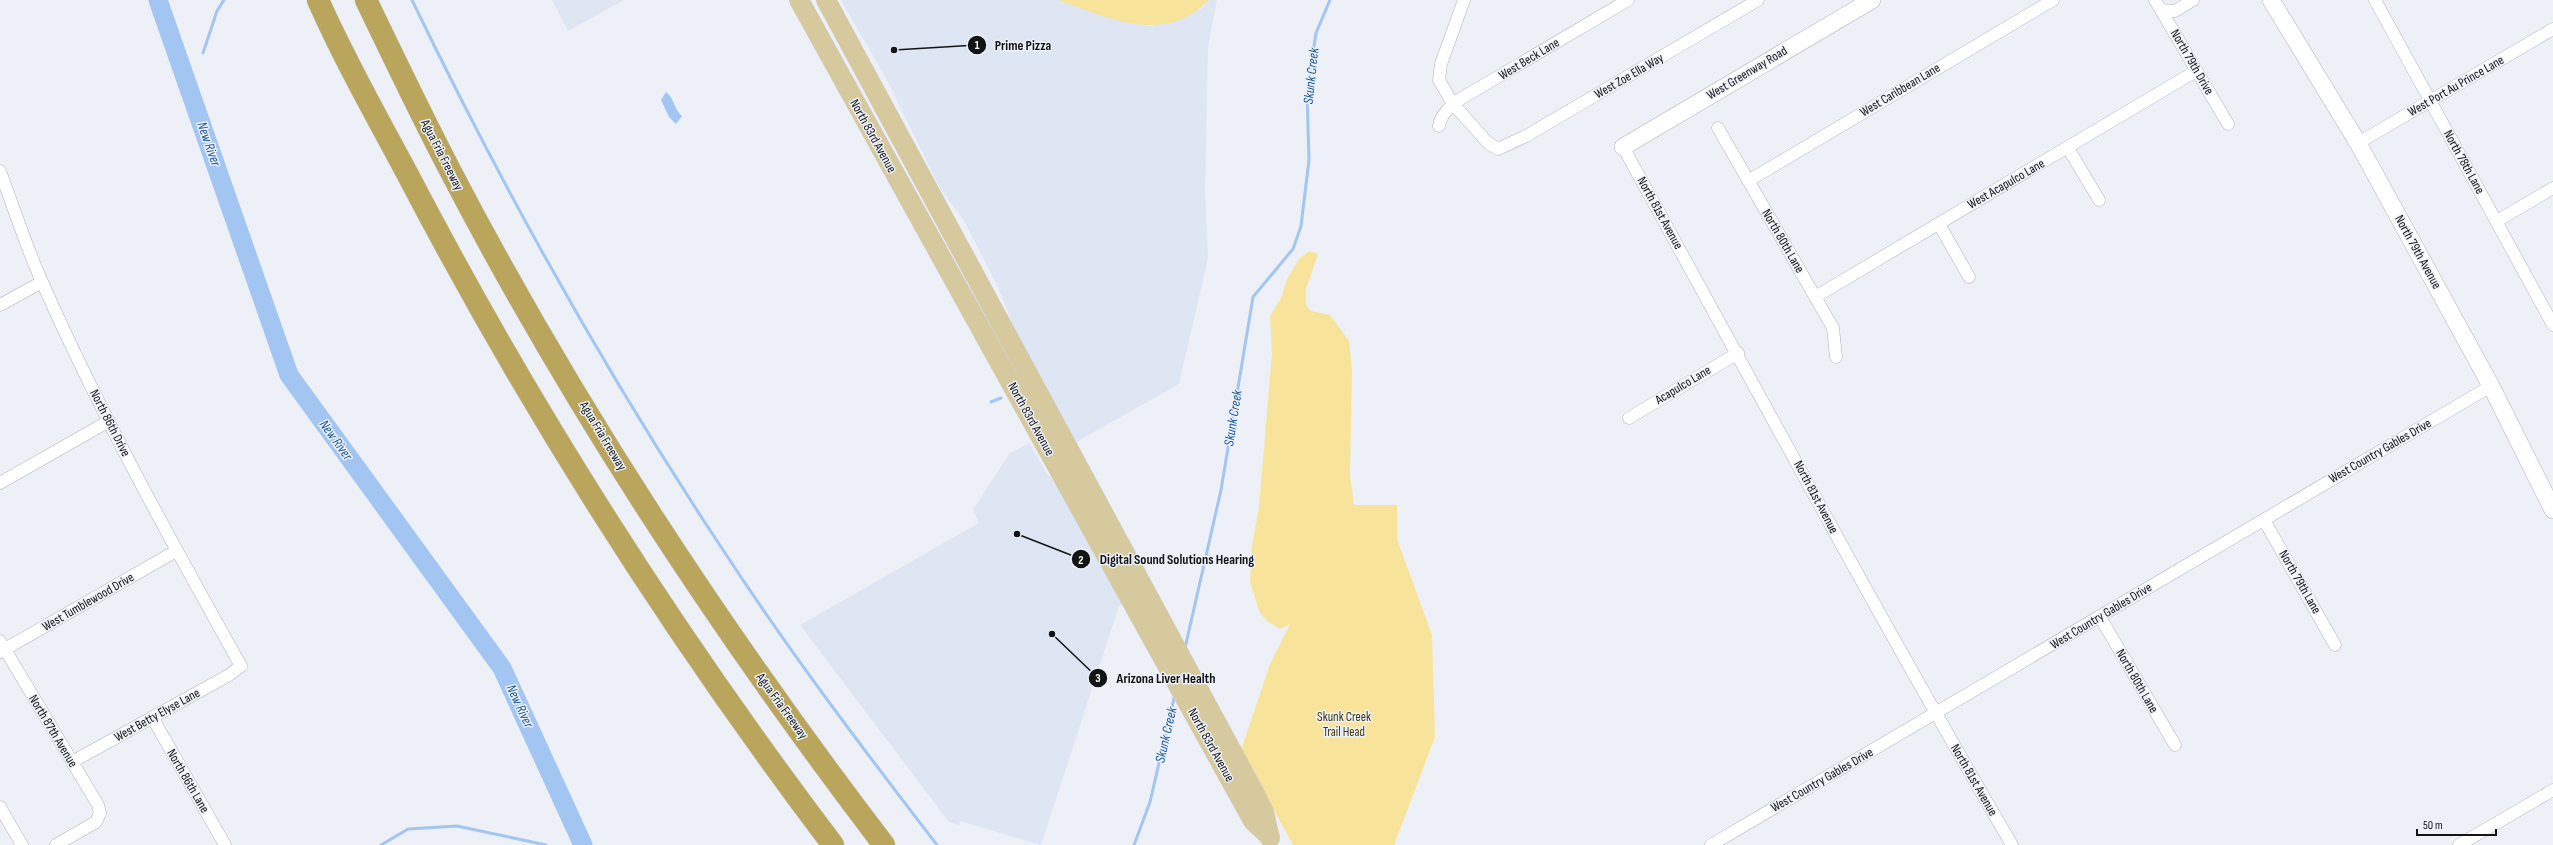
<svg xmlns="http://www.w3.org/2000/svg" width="2553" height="845" viewBox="0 0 2553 845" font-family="'Sofia Sans Condensed',sans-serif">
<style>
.built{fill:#dde6f2}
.green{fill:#f8e39a}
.water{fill:#a2c5f1}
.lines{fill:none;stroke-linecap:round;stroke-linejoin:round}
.stream{stroke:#a2c5f1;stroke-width:3}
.river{stroke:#a2c5f1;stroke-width:19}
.street-casing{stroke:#aeb2b7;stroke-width:13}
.secondary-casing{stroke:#aeb2b7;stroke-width:18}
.primary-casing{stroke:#d0d0d0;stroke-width:20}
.highway-casing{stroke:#d0d0d0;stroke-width:23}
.street{stroke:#fff;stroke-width:12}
.secondary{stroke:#fff;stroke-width:17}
.primary{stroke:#d6c99d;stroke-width:19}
.highway{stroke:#baa55c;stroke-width:22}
.labels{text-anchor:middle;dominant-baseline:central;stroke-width:3;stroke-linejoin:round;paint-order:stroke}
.street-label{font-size:13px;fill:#131416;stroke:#edf1f7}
.park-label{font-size:13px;fill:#43380e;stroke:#edf1f7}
.water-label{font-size:14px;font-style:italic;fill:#1b5697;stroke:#edf1f7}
.leader{fill:none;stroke:#131416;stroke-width:1.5}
.callout-dot{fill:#131416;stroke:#edf1f7;stroke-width:1.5}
.mark-label{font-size:12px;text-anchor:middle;font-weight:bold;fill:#fff}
.callout-label{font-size:14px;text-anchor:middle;font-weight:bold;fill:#131416;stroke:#edf1f7;stroke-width:3;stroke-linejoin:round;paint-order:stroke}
</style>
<rect width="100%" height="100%" fill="#edf1f7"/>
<path class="built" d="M552 0H624L568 31Z
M841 0H1058L1130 23 1152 26 1201 9 1209 0H1217L1208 46 1205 190 1208 258 1179 384 1073 444 1018 338 998 287 964 221 940 188 887 80Z
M1029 443 1046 472 1068 500 1124 603 1119 606 1041 845 960 821 959 825 949 822 800 625 979 523 973 510 1009 454Z"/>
<path class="green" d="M1058 0H1209C1164 46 1109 18 1058 0Z
M1309 251 1318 254 1306 289V305L1311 311 1330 315 1349 341 1352 369 1350 475 1354 505H1397V539L1432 635 1435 737 1394 845H1293L1241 750 1270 664 1290 624 1280 629 1267 621 1260 613 1250 582 1252 546 1259 507 1266 424 1272 353 1270 316 1281 298 1288 277 1299 259Z"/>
<path class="water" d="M666 92C675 99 674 110 682 116L676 124 669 117 661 100Z"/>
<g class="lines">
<path class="stream" d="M412 0C504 191 608 377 725 553 791 654 864 750 937 845
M203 53 217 11 224 0
M991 402 1001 398
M1185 648 1221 490 1253 297 1293 249 1301 226 1309 160 1307 93 1316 33 1330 0
M381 845 408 829 457 826 546 845
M1134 845 1150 802 1175 694"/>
<path class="river" d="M158 0 289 375 502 668 583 845"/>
<defs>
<path id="street" d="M1464 0 1441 64 1439 80 1453 104 1488 143 1498 149 1526 136 1758 0
M2155 0 2228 124
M2375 0 2553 325
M2161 10 2175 11 2193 0
M1439 126C1441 113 1452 105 1462 98L1628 0
M1718 128 1833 328 1836 357
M2358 143 2553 29
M1623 147C1752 380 1877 615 2012 845
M2068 148 2099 200
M0 171C14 208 26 247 43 284 101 415 171 541 241 666L229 675 72 762
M1748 181 2053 0
M2497 221 2553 188
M1939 224 1969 277
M1815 297 2196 71
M0 305 42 282
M1629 418 1738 353
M0 483 109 421
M2264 520 2335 645
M2100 617 2175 745
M0 641 98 805 100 813 96 822 56 845
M0 652 176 551
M152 717 225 845
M0 807 22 845
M1711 845 2491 386
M2459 845 2553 790"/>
<path id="secondary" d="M2271 0 2358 143 2491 386 2553 510
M1623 147 1872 0"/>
<path id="primary" d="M799 0 1253 821 1268 835
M826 0 1253 790 1264 812 1270 838"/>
<path id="highway" d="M318 0C345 61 378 119 409 177 531 411 674 635 833 845
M366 0C394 58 422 117 452 174 575 410 723 634 884 845"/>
</defs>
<use href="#street" class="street-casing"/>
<use href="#secondary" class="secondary-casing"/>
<use href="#primary" class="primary-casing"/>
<use href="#highway" class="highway-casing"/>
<use href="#street" class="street"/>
<use href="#secondary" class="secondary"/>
<use href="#primary" class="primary"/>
<use href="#highway" class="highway"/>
</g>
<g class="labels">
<g class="street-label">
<text transform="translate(1529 59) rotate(-31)">West Beck Lane</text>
<text transform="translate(2192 62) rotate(60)">North 79th Drive</text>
<text transform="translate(1747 73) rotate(-31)">West Greenway Road</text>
<text transform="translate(1629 76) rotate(-30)">West Zoe Ella Way</text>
<text transform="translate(2456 86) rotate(-30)">West Port Au Prince Lane</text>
<text transform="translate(1900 90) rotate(-31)">West Caribbean Lane</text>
<text transform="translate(873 136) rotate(61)">North 83rd Avenue</text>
<text transform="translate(442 155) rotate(63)">Agua Fria Freeway</text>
<text transform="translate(2464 162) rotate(61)">North 78th Lane</text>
<text transform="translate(2006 184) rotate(-30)">West Acapulco Lane</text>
<text transform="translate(1660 213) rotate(61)">North 81st Avenue</text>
<text transform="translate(1783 241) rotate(60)">North 80th Lane</text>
<text transform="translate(2418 252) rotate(61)">North 79th Avenue</text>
<text transform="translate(1683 385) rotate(-31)">Acapulco Lane</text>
<text transform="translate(1031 419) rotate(61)">North 83rd Avenue</text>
<text transform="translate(110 423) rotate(63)">North 86th Drive</text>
<text transform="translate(603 436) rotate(59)">Agua Fria Freeway</text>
<text transform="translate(2380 451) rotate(-30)">West Country Gables Drive</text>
<text transform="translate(1816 497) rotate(62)">North 81st Avenue</text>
<text transform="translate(2300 582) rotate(60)">North 79th Lane</text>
<text transform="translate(88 602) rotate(-30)">West Tumblewood Drive</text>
<text transform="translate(2101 616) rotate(-31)">West Country Gables Drive</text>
<text transform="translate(2137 681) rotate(60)">North 80th Lane</text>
<text transform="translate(782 706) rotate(54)">Agua Fria Freeway</text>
<text transform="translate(157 715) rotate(-29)">West Betty Elyse Lane</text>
<text transform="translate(53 731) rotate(59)">North 87th Avenue</text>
<text transform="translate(1211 745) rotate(61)">North 83rd Avenue</text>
<text transform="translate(1822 780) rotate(-30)">West Country Gables Drive</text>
<text transform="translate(1974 780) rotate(60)">North 81st Avenue</text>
<text transform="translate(188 781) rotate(60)">North 86th Lane</text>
</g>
<g class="park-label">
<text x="1344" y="717">Skunk Creek<tspan x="1344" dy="15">Trail Head</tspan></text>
</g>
<g class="water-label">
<text transform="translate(1311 76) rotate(-84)">Skunk Creek</text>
<text transform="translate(209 144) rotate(71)">New River</text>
<text transform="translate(1233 418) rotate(-81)">Skunk Creek</text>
<text transform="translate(336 440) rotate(54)">New River</text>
<text transform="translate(520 706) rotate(65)">New River</text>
<text transform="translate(1166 735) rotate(-77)">Skunk Creek</text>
</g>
</g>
<path class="leader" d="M894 50L977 45M1017 534L1081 559M1052 634L1098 678"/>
<g class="callout-dot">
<circle cx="894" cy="50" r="4"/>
<circle cx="1017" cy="534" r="4"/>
<circle cx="1052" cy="634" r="4"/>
<circle cx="977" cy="45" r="10"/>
<circle cx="1081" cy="559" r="10"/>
<circle cx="1098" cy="678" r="10"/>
</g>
<g class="mark-label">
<text x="977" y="49">1</text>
<text x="1081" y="564">2</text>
<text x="1098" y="682">3</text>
</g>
<g class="callout-label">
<text x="1023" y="50">Prime Pizza</text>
<text x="1177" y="564">Digital Sound Solutions Hearing</text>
<text x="1166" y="683">Arizona Liver Health</text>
</g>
<path d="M2417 829v6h79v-6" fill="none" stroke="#131416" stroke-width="2"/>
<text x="2423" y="829" font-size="12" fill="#131416" stroke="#edf1f7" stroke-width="3" paint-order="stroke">50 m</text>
</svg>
